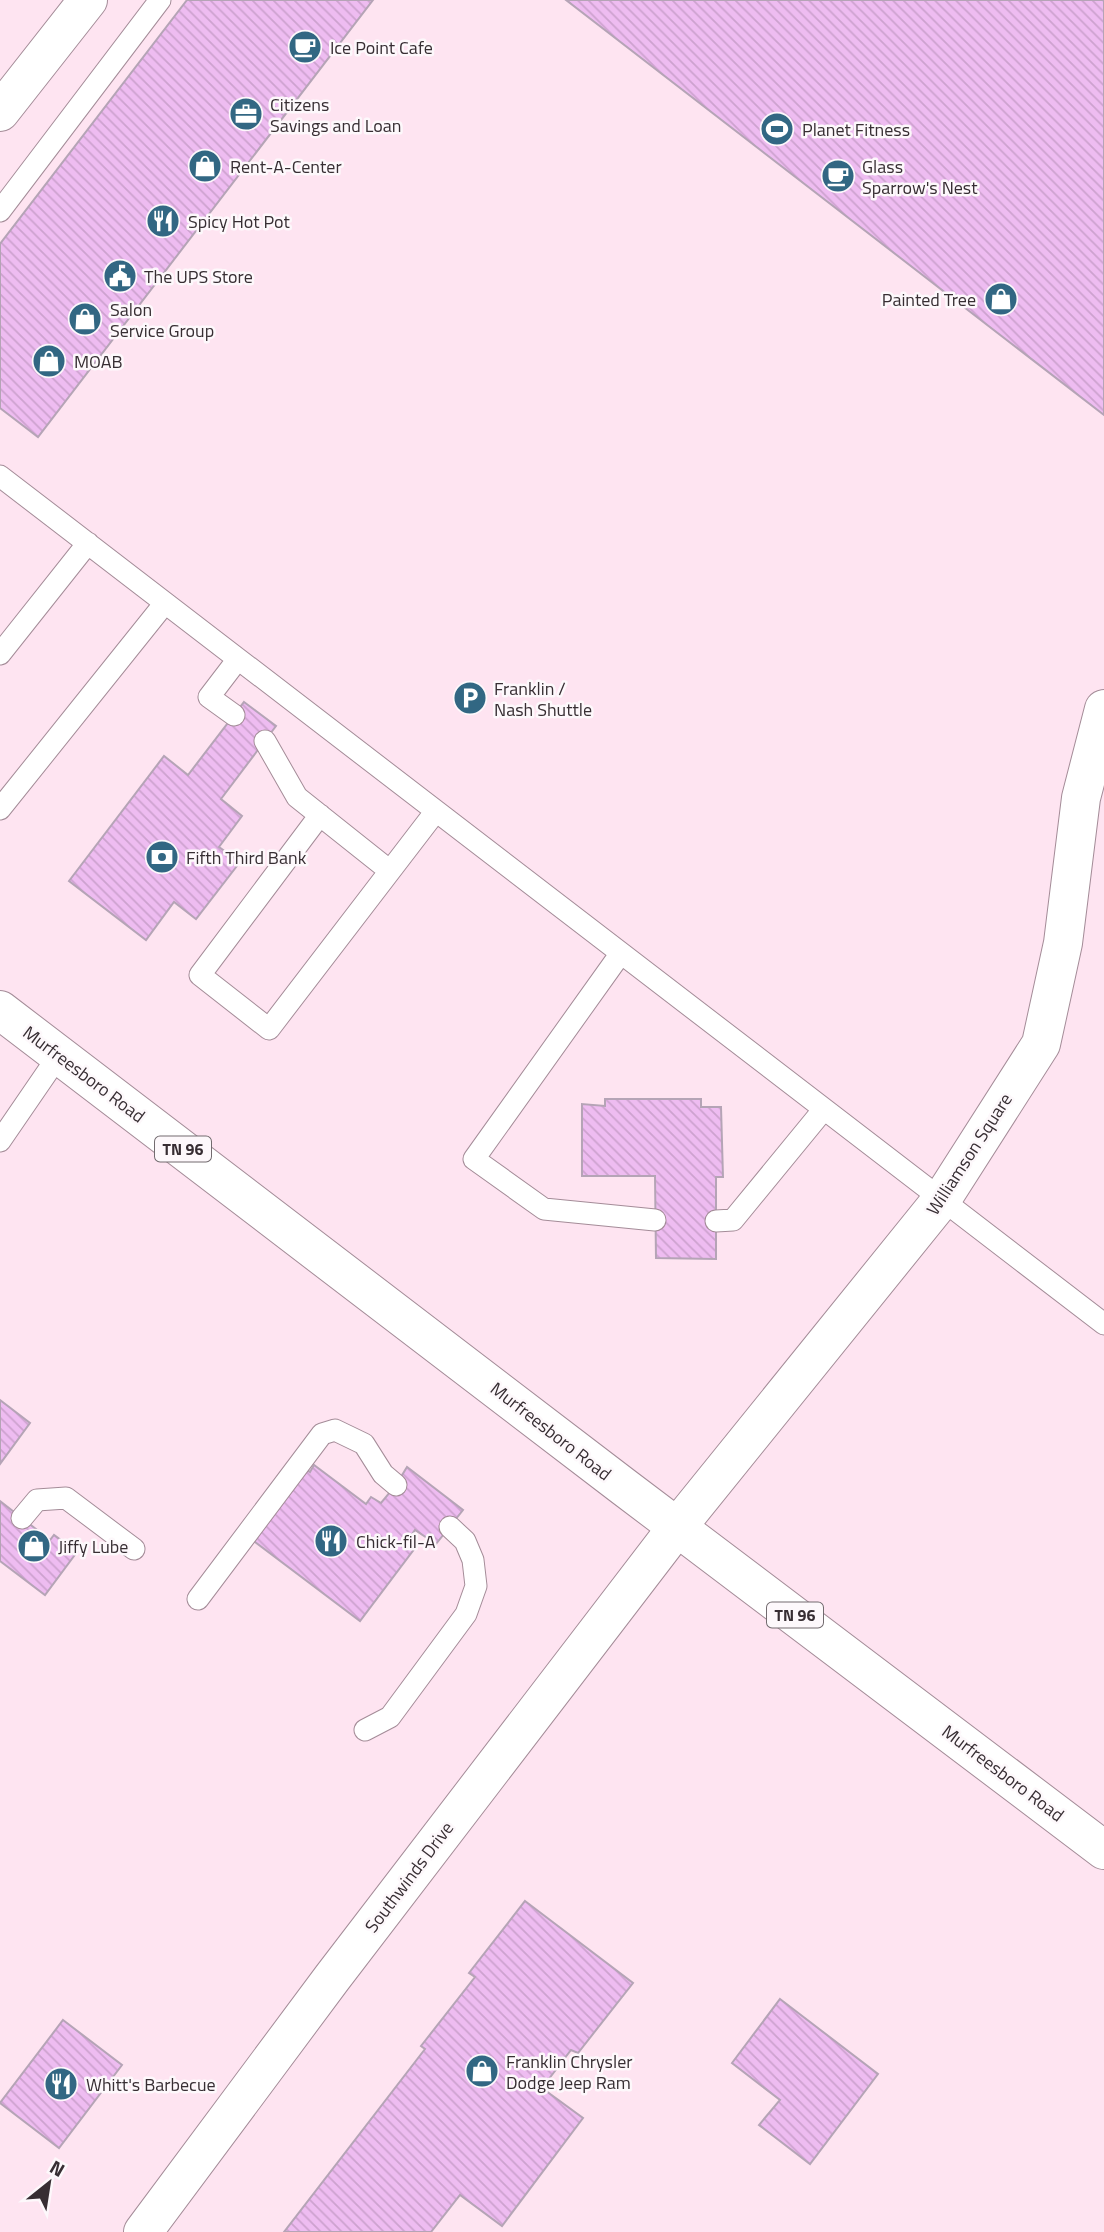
<svg xmlns="http://www.w3.org/2000/svg" width="1104" height="2232" viewBox="0 0 1104 2232" font-family="'Titillium Web',sans-serif">
<style>
.building{fill:url(#building-back-hatch);stroke:#b5a4b6;stroke-width:2}
.lines{fill:none;stroke-linecap:round;stroke-linejoin:round}
.service-casing{stroke:#a48c98;stroke-width:23}
.minor-casing{stroke:#a48c98;stroke-width:40}
.trunk-casing{stroke:#a48c98;stroke-width:40}
.service{stroke:#fff;stroke-width:21}
.minor{stroke:#fff;stroke-width:38}
.trunk{stroke:#fff;stroke-width:38}
.labels{text-anchor:middle;dominant-baseline:central;stroke-width:5;stroke-linejoin:round;paint-order:stroke}
.shield{fill:#fdf8fb;stroke:#726b6f;stroke-width:2}
.shield-label{font-size:16px;font-weight:bold;fill:#372e33}
.poi-label{font-size:18px;fill:#372e33;stroke:#fdf8fb;text-anchor:start}
.street-label{font-size:18px;fill:#372e33;stroke:#fdf8fb}
</style>
<defs>
<pattern id="building-back-hatch" width="6" height="6" patternUnits="userSpaceOnUse" patternTransform="scale(1.75)"><rect width="6" height="6" fill="#eebcf1"/><path d="M-1 5l2 2M0 0l6 6M5-1l2 2" fill="none" stroke="#cda2cf"/></pattern>
</defs>
<rect width="100%" height="100%" fill="#fee4f1"/>
<path class="building" d="M187 0H373L38 437 0 408V244Z
M566 0H1104V415Z
M244 702 276 726 221 799 242 816 219 847 240 862 196 919 174 902 146 940 69 881 164 756 188 775Z
M605 1099H701V1107H721L723 1177H716V1259L656 1258 655 1176H582V1104L605 1106Z
M0 1400 30 1423 0 1464Z
M299 1464 310 1472 314 1465 366 1504 371 1497 381 1503 396 1485 407 1467 463 1510 436 1544 415 1530 406 1543 415 1548 360 1621 251 1539Z
M0 1501 50 1540 54 1535 77 1552 45 1595 0 1561Z
M525 1901 633 1983 578 2053 571 2050 542 2088 583 2118 502 2226 460 2195 431 2232H284L425 2049 421 2046 475 1977 469 1973Z
M780 1999 878 2074 810 2164 759 2125 780 2100 732 2063Z
M63 2020 122 2065 59 2148 0 2103Z"/>
<g class="lines">
<defs>
<path id="service" d="M0 211 160 0
M0 476 1104 1324
M0 654 88 543
M234 715 209 697 238 659
M265 741 297 797 390 871 436 811
M0 809 165 603
M320 815 200 975 269 1029 390 871
M621 953 474 1159 544 1209 655 1220
M0 1141 59 1055
M716 1221 733 1220 824 1109
M22 1518 37 1500 66 1498 134 1549
M198 1599 322 1434 335 1430 364 1444 383 1474 396 1485
M365 1730 390 1717 466 1614 476 1586 473 1560 465 1541 450 1527"/>
<path id="minor" d="M0 112 88 0
M143 2232 332 1978 678 1526 942 1199 1041 1044 1063 943 1081 798 1104 709"/>
<path id="trunk" d="M0 1010 624 1487 1104 1850"/>
</defs>
<use href="#service" class="service-casing"/>
<use href="#minor" class="minor-casing"/>
<use href="#trunk" class="trunk-casing"/>
<use href="#service" class="service"/>
<use href="#minor" class="minor"/>
<use href="#trunk" class="trunk"/>
</g>
<defs>
<symbol id="cafe-disc" viewBox="-11 -11 22 22"><circle r="9.5" fill="#326783" stroke="#fdf8fb"/><path d="M-5.5-4.5H6V0H3Q3 3.5 0 3.5H-2.5Q-5.5 3.5-5.5 0ZM3-3.2v2h1.7v-2ZM-6 4.5H4V6H-6Z" fill="#fff"/></symbol>
<symbol id="office-disc" viewBox="-11 -11 22 22"><circle r="9.5" fill="#326783" stroke="#fdf8fb"/><path d="M-6-3h4V-5.5h4V-3h4V5H-6ZM-1-4.5V-3h2v-1.5ZM-6 0V1H6V0Z" fill="#fff"/></symbol>
<symbol id="stadium-disc" viewBox="-11 -11 22 22"><circle r="9.5" fill="#326783" stroke="#fdf8fb"/><path d="M0-5a6.5 5 0 1 0 0 10a6.5 5 0 1 0 0-10ZM-3.5-1.8h7v3.6h-7Z" fill="#fff"/></symbol>
<symbol id="shop-disc" viewBox="-11 -11 22 22"><circle r="9.5" fill="#326783" stroke="#fdf8fb"/><path d="M-5-2.5h2.3a2.7 3.5 0 0 1 5.4 0H5L5.5 6h-11ZM-1.5-2.5h3a1.5 2.3 0 0 0-3 0Z" fill="#fff"/></symbol>
<symbol id="restaurant-disc" viewBox="-11 -11 22 22"><circle r="9.5" fill="#326783" stroke="#fdf8fb"/><path d="M-5-6h1v4h1v-4h1v4h1v-4h1v5L-1.5 .5V6h-2V.5L-5-1ZM5-6V6H3V1.5H1.5Q1.5-4 5-6Z" fill="#fff"/></symbol>
<symbol id="civic-disc" viewBox="-11 -11 22 22"><circle r="9.5" fill="#326783" stroke="#fdf8fb"/><path d="M-.6-6.5H3V-4.5H.6V-3L4-1V1h2V6H-6V1h2V-1L-.6-3ZM-1.2 2.5V6h2.4V2.5Z" fill="#fff"/></symbol>
<symbol id="parking-disc" viewBox="-11 -11 22 22"><circle r="9.5" fill="#326783" stroke="#fdf8fb"/><path d="M-3.5-5.5H1a3.5 3.5 0 0 1 0 7H-1V5.5H-3.5ZM-1-3.4V-.6H.8a1.4 1.4 0 0 0 0-2.8Z" fill="#fff"/></symbol>
<symbol id="bank-disc" viewBox="-11 -11 22 22"><circle r="9.5" fill="#326783" stroke="#fdf8fb"/><path d="M-6-4H6V4H-6ZM0-2.3a2.3 2.3 0 1 0 0 4.6a2.3 2.3 0 1 0 0-4.6Z" fill="#fff"/></symbol>
</defs>
<g fill-rule="evenodd">
<use href="#cafe-disc" x="286" y="28" width="38" height="38"/>
<use href="#office-disc" x="227" y="95" width="38" height="38"/>
<use href="#stadium-disc" x="758" y="110" width="38" height="38"/>
<use href="#shop-disc" x="186" y="147" width="38" height="38"/>
<use href="#cafe-disc" x="819" y="157" width="38" height="38"/>
<use href="#restaurant-disc" x="144" y="202" width="38" height="38"/>
<use href="#civic-disc" x="101" y="257" width="38" height="38"/>
<use href="#shop-disc" x="982" y="280" width="38" height="38"/>
<use href="#shop-disc" x="66" y="300" width="38" height="38"/>
<use href="#shop-disc" x="30" y="342" width="38" height="38"/>
<use href="#parking-disc" x="451" y="679" width="38" height="38"/>
<use href="#bank-disc" x="143" y="838" width="38" height="38"/>
<use href="#restaurant-disc" x="312" y="1522" width="38" height="38"/>
<use href="#shop-disc" x="15" y="1527" width="38" height="38"/>
<use href="#shop-disc" x="463" y="2052" width="38" height="38"/>
<use href="#restaurant-disc" x="42" y="2065" width="38" height="38"/>
</g>
<g class="labels">
<g class="shield">
<rect x="155" y="1136.5" width="56" height="25" rx="5"/>
<rect x="767" y="1602.5" width="56" height="25" rx="5"/>
</g>
<g class="shield-label">
<text x="183" y="1149">TN 96</text>
<text x="795" y="1615">TN 96</text>
</g>
<g class="poi-label">
<text x="330" y="47">Ice Point Cafe</text>
<text x="270" y="104">Citizens<tspan x="270" dy="21">Savings and Loan</tspan></text>
<text x="802" y="129">Planet Fitness</text>
<text x="230" y="166">Rent-A-Center</text>
<text x="862" y="166">Glass<tspan x="862" dy="21">Sparrow's Nest</tspan></text>
<text x="188" y="221">Spicy Hot Pot</text>
<text x="144" y="276">The UPS Store</text>
<text x="976" y="299" text-anchor="end">Painted Tree</text>
<text x="110" y="309">Salon<tspan x="110" dy="21">Service Group</tspan></text>
<text x="74" y="361">MOAB</text>
<text x="494" y="688">Franklin /<tspan x="494" dy="21">Nash Shuttle</tspan></text>
<text x="186" y="857">Fifth Third Bank</text>
<text x="356" y="1541">Chick-fil-A</text>
<text x="58" y="1546">Jiffy Lube</text>
<text x="506" y="2061">Franklin Chrysler<tspan x="506" dy="21">Dodge Jeep Ram</tspan></text>
<text x="86" y="2084">Whitt's Barbecue</text>
</g>
<g class="street-label">
<text transform="translate(84 1074) rotate(37)">Murfreesboro Road</text>
<text transform="translate(969 1154) rotate(-57)">Williamson Square</text>
<text transform="translate(551 1431) rotate(38)">Murfreesboro Road</text>
<text transform="translate(1003 1773) rotate(37)">Murfreesboro Road</text>
<text transform="translate(409 1877) rotate(-53)">Southwinds Drive</text>
</g>
</g>
<g transform="translate(49 2183) rotate(30)" stroke="#fdf8fb" stroke-width="5" paint-order="stroke">
<path d="M0-5L12 26L0 18L-12 26Z" fill="#372e33"/>
<text y="-10" font-size="19" font-weight="bold" text-anchor="middle" fill="#372e33">N</text>
</g>
</svg>
